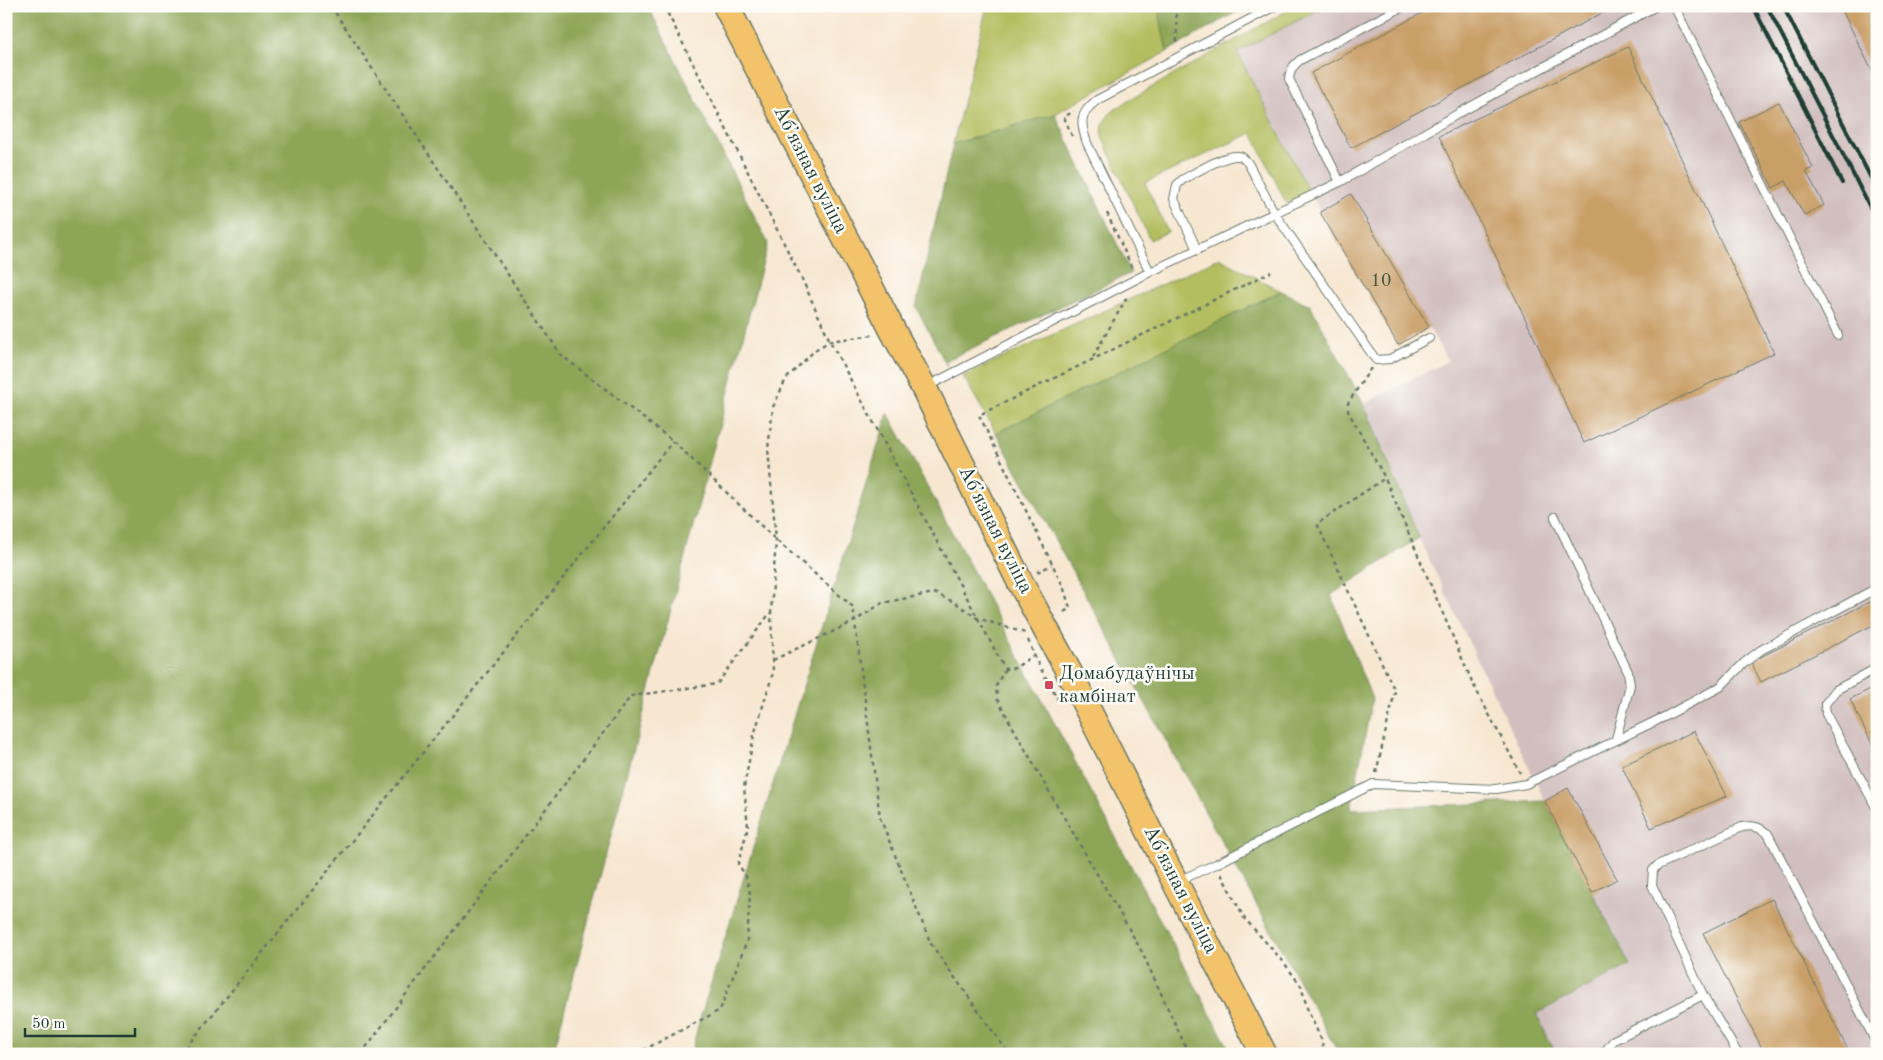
<svg xmlns="http://www.w3.org/2000/svg" width="1883" height="1060" viewBox="0 0 1883 1060" font-family="'Old Standard TT',serif">
<style>
.industrial{fill:#d1bfbf}
.green{fill:#b2be5f;stroke:#687e4a}
.forest{fill:#8da556;stroke:#567145}
.building{fill:#c99f67}
.lines{fill:none;stroke-linecap:round;stroke-linejoin:round}
.service-casing{stroke:#6b786b;stroke-width:10}
.primary-casing{stroke:#6b786b;stroke-width:28}
.path{stroke:#6b786b;stroke-width:2.5;stroke-dasharray:4 4;stroke-linecap:butt}
.service{stroke:#fff;stroke-width:8}
.primary{stroke:#f2c36a;stroke-width:25}
.rail{stroke:#1f3d34;stroke-width:4}
.poi-dot{fill:#d1495b;stroke:#fdfcf7;stroke-width:2}
.labels{text-anchor:middle;dominant-baseline:central;stroke-width:5;stroke-linejoin:round;paint-order:stroke}
.number-label{font-size:18px;fill:#4a5641}
.street-label{font-size:20px;fill:#1f3d34;stroke:#fdfcf7}
.poi-label{font-size:20px;fill:#1f3d34;stroke:#fdfcf7;text-anchor:start}
</style>
<rect width="100%" height="100%" fill="#fdfcf7"/>
<filter id="ink" filterUnits="userSpaceOnUse"><feTurbulence type="fractalNoise" baseFrequency=".02" numOctaves="2"/><feDisplacementMap in="SourceGraphic" scale="10" xChannelSelector="R" yChannelSelector="G"/><feConvolveMatrix kernelMatrix="1 2 1 2 8 2 1 2 1" color-interpolation-filters="sRGB"/></filter>
<filter id="wash" filterUnits="userSpaceOnUse"><feTurbulence type="fractalNoise" baseFrequency=".0096" numOctaves="4" result="noise"/><feDisplacementMap in="SourceGraphic" scale="20" xChannelSelector="R" yChannelSelector="G"/><feGaussianBlur stdDeviation="1.12" result="paint"/><feColorMatrix in="noise" values="0 0 0 0 0 0 0 0 0 0 0 0 0 0 0 0 0 1.4 0 .05"/><feComposite in="paint" operator="in"/></filter>
<g filter="url(#wash)">
<rect width="100%" height="100%" fill="#f7e7d1"/>
<path class="industrial" d="M1326 6H1877V1054H1556L1535 1014 1629 965 1545 801 1419 538 1364 404 1448 361 1429 328 1398 345 1320 212 1237 51Z"/>
<path class="green" d="M987 6H1158L1167 52 1055 114 953 144Z
M1295 6H1326L1237 52 1311 196 1286 203 1252 133 1145 183 1168 232 1150 240 1102 137C1101 114 1116 109 1133 98Z
M1219 258 1281 291 996 433 963 376Z"/>
<path class="forest" d="M6 6H648L768 243 553 1054H6Z
M1158 6H1247L1167 52Z
M1055 114 1131 273 945 361 947 366 916 307 953 144Z
M1281 291 1310 305 1364 404 1419 538 1331 595 1372 699 1351 809 1545 801 1630 965 1536 1014 1556 1054H1339L996 433Z
M888 413 1232 1054H691L699 1022Z"/>
<g id="blocks">
<path class="building" d="M1435 6H1615L1351 148 1311 73Z
M1840 6H1877V81Z
M1628 47 1774 353 1584 443 1439 136Z
M1779 102 1813 168 1806 171 1824 205 1804 215 1786 181 1773 188 1739 122Z
M1351 194 1429 327 1398 345 1320 212Z
M1877 598V623L1761 682 1751 662Z
M1877 686V754L1850 699Z
M1694 731 1727 796 1651 828 1622 766Z
M1568 788 1617 879 1592 893 1545 801Z
M1772 899 1850 1054H1765L1703 933Z"/>
</g>
</g>
<g filter="url(#ink)">
<use href="#blocks" fill-opacity="0" stroke="#6b786b" stroke-width="1"/>
<g class="lines">
<defs>
<path id="service" d="M1674 6 1838 335
M1340 182 1289 79C1290 69 1293 66 1300 60L1404 6
M1197 250 1174 199 1177 185 1182 180C1195 173 1229 151 1242 157 1242 157 1247 162 1248 163L1275 214 1376 360 1390 359 1429 338
M1150 272 1340 182 1461 112 1656 6
M926 387 1150 272 1087 143C1080 122 1079 114 1097 100L1275 6
M1555 517 1628 672 1630 685 1616 739
M1877 668 1836 690 1825 704 1826 714 1877 809
M1178 881 1216 864 1373 784 1496 789 1526 784 1664 717 1720 687 1744 663 1761 650 1877 588
M1703 995 1738 1054
M1603 1054 1614 1040 1703 995 1652 885 1653 870 1658 865 1742 827C1754 825 1759 827 1768 834L1877 1044"/>
<path id="primary" d="M726 6 894 333 924 388 1019 580 1070 674 1175 882 1264 1054"/>
</defs>
<use href="#service" class="service-casing"/>
<use href="#primary" class="primary-casing"/>
<path class="path" d="M331 6 561 355 673 441 776 540 853 607 880 818 931 944 1009 1054
M664 6 802 279 830 341 1005 669 1015 668 1034 655
M1176 6 1177 45
M1072 136 1064 117 1074 111
M1107 213 1133 270
M1093 357 1127 297
M1371 368 1348 403V411L1385 478 1473 684 1520 773
M1037 572 1052 565
M1064 612 1070 608 1063 586 979 415 1271 272
M1028 640 1037 662 1060 703
M773 660 855 621 882 603 934 593 956 603 977 618 1025 633
M1005 669 996 686 997 699 1043 781 1140 948 1189 1054
M1376 773 1395 691 1317 524 1385 478
M1221 874 1244 918 1282 960 1301 986 1308 1011 1322 1041 1324 1054
M181 1054 673 441
M361 1054 631 696 717 684 770 613
M636 1054 720 1010 747 941 750 894 746 876 738 864 748 827 744 787 754 735 773 673 771 613 776 540 768 449 773 407 786 379 815 350 830 341 873 335"/>
<use href="#service" class="service"/>
<use href="#primary" class="primary"/>
<path class="rail" d="M1753 6 1842 183
M1767 6 1877 221
M1783 6 1877 190"/>
</g>
</g>
<rect class="poi-dot" x="1044" y="680" width="10" height="10" rx="2.5"/>
<g class="labels">
<g class="number-label">
<text x="1381" y="281">10</text>
</g>
<g class="street-label">
<text transform="translate(810 170) rotate(63)">Абʼязная вуліца</text>
<text transform="translate(995 530) rotate(63)">Абʼязная вуліца</text>
<text transform="translate(1180 890) rotate(63)">Абʼязная вуліца</text>
</g>
<g class="poi-label">
<text x="1059" y="674">Домабудаўнічы<tspan x="1059" dy="23">камбінат</tspan></text>
</g>
</g>
<rect width="1883" height="1060" fill="none" stroke="#fdfcf7" stroke-width="25"/>
<path d="M25 1028v8h110v-8" fill="none" stroke="#1f3d34" stroke-width="2.5"/>
<text x="32" y="1028" font-size="15" fill="#1f3d34" stroke="#fdfcf7" stroke-width="4" paint-order="stroke">50 m</text>
</svg>
